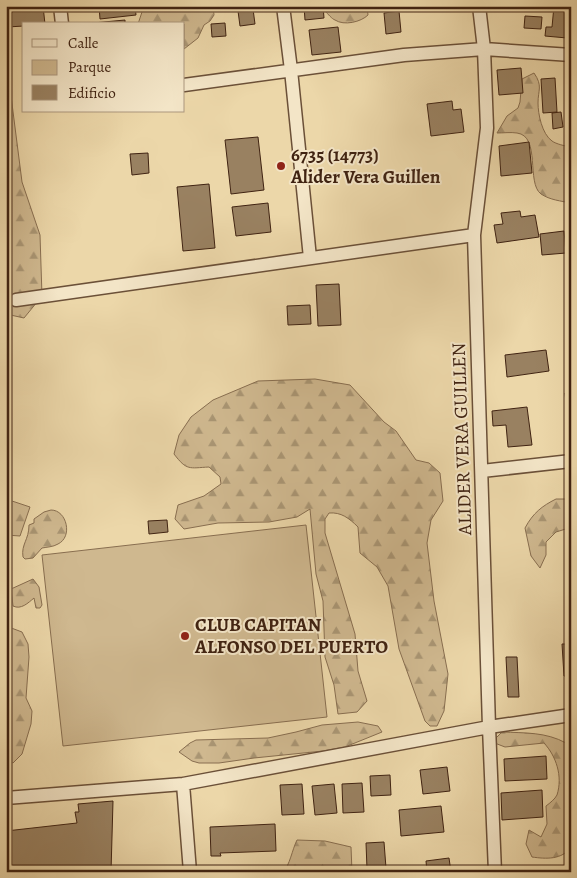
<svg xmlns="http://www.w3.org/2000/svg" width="577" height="878" viewBox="0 0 577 878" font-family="Alegreya,serif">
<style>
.forest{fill:url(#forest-firs);stroke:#886e50}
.green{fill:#cfb88f;stroke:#886e50}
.building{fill:#998161;stroke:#402312}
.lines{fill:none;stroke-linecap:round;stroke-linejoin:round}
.minor-casing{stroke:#6b5038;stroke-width:15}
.minor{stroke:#f3e5c7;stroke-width:12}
.poi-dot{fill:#8f2418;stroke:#f3e5c7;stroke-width:2}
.labels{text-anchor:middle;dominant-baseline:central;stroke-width:4;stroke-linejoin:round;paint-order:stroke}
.poi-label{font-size:19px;font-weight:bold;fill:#402312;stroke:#f3e5c7;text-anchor:start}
.street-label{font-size:19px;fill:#402312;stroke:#f3e5c7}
</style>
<defs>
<pattern id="forest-firs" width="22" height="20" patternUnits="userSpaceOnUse" patternTransform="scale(1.25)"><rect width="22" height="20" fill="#cfb88f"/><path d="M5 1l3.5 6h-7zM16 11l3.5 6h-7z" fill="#a99573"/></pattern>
</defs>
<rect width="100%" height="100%" fill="#ecd7a9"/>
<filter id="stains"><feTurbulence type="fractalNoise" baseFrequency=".004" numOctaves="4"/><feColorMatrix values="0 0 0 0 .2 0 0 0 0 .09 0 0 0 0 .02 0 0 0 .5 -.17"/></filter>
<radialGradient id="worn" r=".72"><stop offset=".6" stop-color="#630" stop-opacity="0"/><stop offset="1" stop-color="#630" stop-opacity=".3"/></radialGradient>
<path class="forest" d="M144 6H213L214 15 210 21 204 25 198 38 184 49V24H138Z
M326 6H367L368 15C361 22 344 26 335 20 332 19 328 14 325 11Z
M534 73C543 86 538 90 538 103 538 114 542 134 552 141 556 144 565 146 571 147V203C561 201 550 200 541 194 526 183 541 136 517 133 511 132 503 133 497 133L507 116 518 108 520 102 522 79Z
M6 87 11 96 22 182 40 235 42 296 24 318 6 314Z
M315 379 350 385 384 422 396 431 416 460 429 463 440 473 443 501 431 520 427 543 434 601 448 674 444 711 437 726H430L425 721 399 649 388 586 377 567 360 553 358 527C349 518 341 512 329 513L325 519V533L355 634 358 671 367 701 357 712 338 714 334 685 325 657 323 601 316 574 310 509 297 517 269 522 218 523 184 529 175 519 178 505 204 496 221 484 220 477 209 467C189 468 187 471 174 454L179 435 191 417 213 400 258 381Z
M6 499 30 507 20 536 6 535Z
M556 499H571V529L569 528 556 532 546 542V555L540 568 531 556 525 528C533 513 542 506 556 499Z
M51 510C67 510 73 537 58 544 53 547 47 547 42 548L33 558 25 559 23 557C21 544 29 540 29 525L34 523V519L44 512Z
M33 579 39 587 42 605 40 608H36L34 598C28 603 21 610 13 606L11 589Z
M6 626 22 632 28 644 29 657 26 698 32 711 31 724 22 754 13 763 6 761Z
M358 722 378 726 382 732 345 747 323 751 254 758 219 763H199L192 761 179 752 190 743 196 740 268 738 296 732 322 725Z
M502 732C525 733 546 732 566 743L568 756 567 795 571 812V847C562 860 546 859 532 857L526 844 529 830 541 837 547 824 546 806C550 803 555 799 557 795 563 776 556 756 544 743L505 747 492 742Z
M297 840 325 841 351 847 352 872H283C290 865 292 850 297 840Z"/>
<path class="green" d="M306 525 327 717 63 746 42 555Z"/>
<path class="building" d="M6 6H43L45 24H24V26L7 27Z
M99 6H135L136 15 100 19Z
M304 6H323L324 18 305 20Z
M554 6H569L567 38 545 36 546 27H552Z
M571 7V35H568Z
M253 9 255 24 240 26 238 11Z
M399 11 401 32 386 34 384 13Z
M525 16 542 17 541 29 524 28Z
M125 20V24H93V23Z
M225 23 226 36 212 37 211 24Z
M338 27 341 52 312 55 309 30Z
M521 68 523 93 499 95 497 70Z
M555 78 557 112 543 113 541 79Z
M567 97H571V137Z
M452 101 453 110 461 109 464 132 431 136 427 104Z
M561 112 563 127 553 129 552 113Z
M258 137 264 190 231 194 225 140Z
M529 142 532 173 501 176 499 146Z
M148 153 149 173 132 175 130 154Z
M209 184 215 248 183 251 177 187Z
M268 203 271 232 236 236 232 207Z
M520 211 521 217 535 215 539 237 497 243 494 225 503 224 501 213Z
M564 231 566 253 542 255 540 234Z
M339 284 341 325 318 326 316 285Z
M310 305 311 324 288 325 287 306Z
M546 350 549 371 507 377 505 355Z
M571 392V402L566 403 565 393Z
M527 407 532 445 508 447 506 425 493 426 492 411Z
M167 520 168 532 149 534 148 521Z
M7 539 10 561 6 562V540Z
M562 644H571V676H564Z
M506 657H517L519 697H508Z
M546 756 547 779 505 781 504 759Z
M447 767 450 791 423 794 420 770Z
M390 775 391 795 371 796 370 776Z
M362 783 364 812 343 813 342 784Z
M302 784 304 814 282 815 280 785Z
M334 784 337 813 315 815 312 786Z
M542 790 543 817 502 820 501 793Z
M113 801 111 872H6V831L77 823 75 812H79L78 804Z
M441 806 444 832 401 836 399 810Z
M275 824 276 851 220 853 221 856H211L210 827Z
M384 842 386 868 367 869 366 843Z
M449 858 451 872H427L426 861Z"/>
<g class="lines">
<defs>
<path id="minor" d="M60 6 62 24
M283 6 291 70 310 258
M479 6 484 49 487 128 474 235 489 727 495 872
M184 85 404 55 484 49 571 55
M16 300 474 235
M482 471 571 461
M183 784 190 872
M6 798 183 784 489 727 571 715"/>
</defs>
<use href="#minor" class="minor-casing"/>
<use href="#minor" class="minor"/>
</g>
<g class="poi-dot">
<circle cx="281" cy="166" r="5"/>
<circle cx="185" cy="636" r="5"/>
</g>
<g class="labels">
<g class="poi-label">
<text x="291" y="155">6735 (14773)<tspan x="291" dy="22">Alider Vera Guillen</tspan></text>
<text x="195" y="625">CLUB CAPITAN<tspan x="195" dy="22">ALFONSO DEL PUERTO</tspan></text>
</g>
<g class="street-label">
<text transform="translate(462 439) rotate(-92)">ALIDER VERA GUILLEN</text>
</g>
</g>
<rect width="577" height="878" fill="none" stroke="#ecd7a9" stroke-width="25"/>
<rect x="8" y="8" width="562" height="863" fill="none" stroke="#402312" stroke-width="2.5"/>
<rect x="12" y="12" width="552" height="853" fill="none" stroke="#402312"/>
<rect x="22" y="22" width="162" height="90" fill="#f3e5c7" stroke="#ab977f"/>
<rect x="32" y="39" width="25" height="8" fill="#f3e5c7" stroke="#ab977f"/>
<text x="68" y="48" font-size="15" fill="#402312">Calle</text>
<rect x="32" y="60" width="25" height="15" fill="#cfb88f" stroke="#ab977f"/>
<text x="68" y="72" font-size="15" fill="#402312">Parque</text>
<rect x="32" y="85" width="25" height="15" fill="#998161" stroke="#ab977f"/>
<text x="68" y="98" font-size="15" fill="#402312">Edificio</text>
<rect width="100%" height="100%" filter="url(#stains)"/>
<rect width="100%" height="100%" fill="url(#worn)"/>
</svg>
